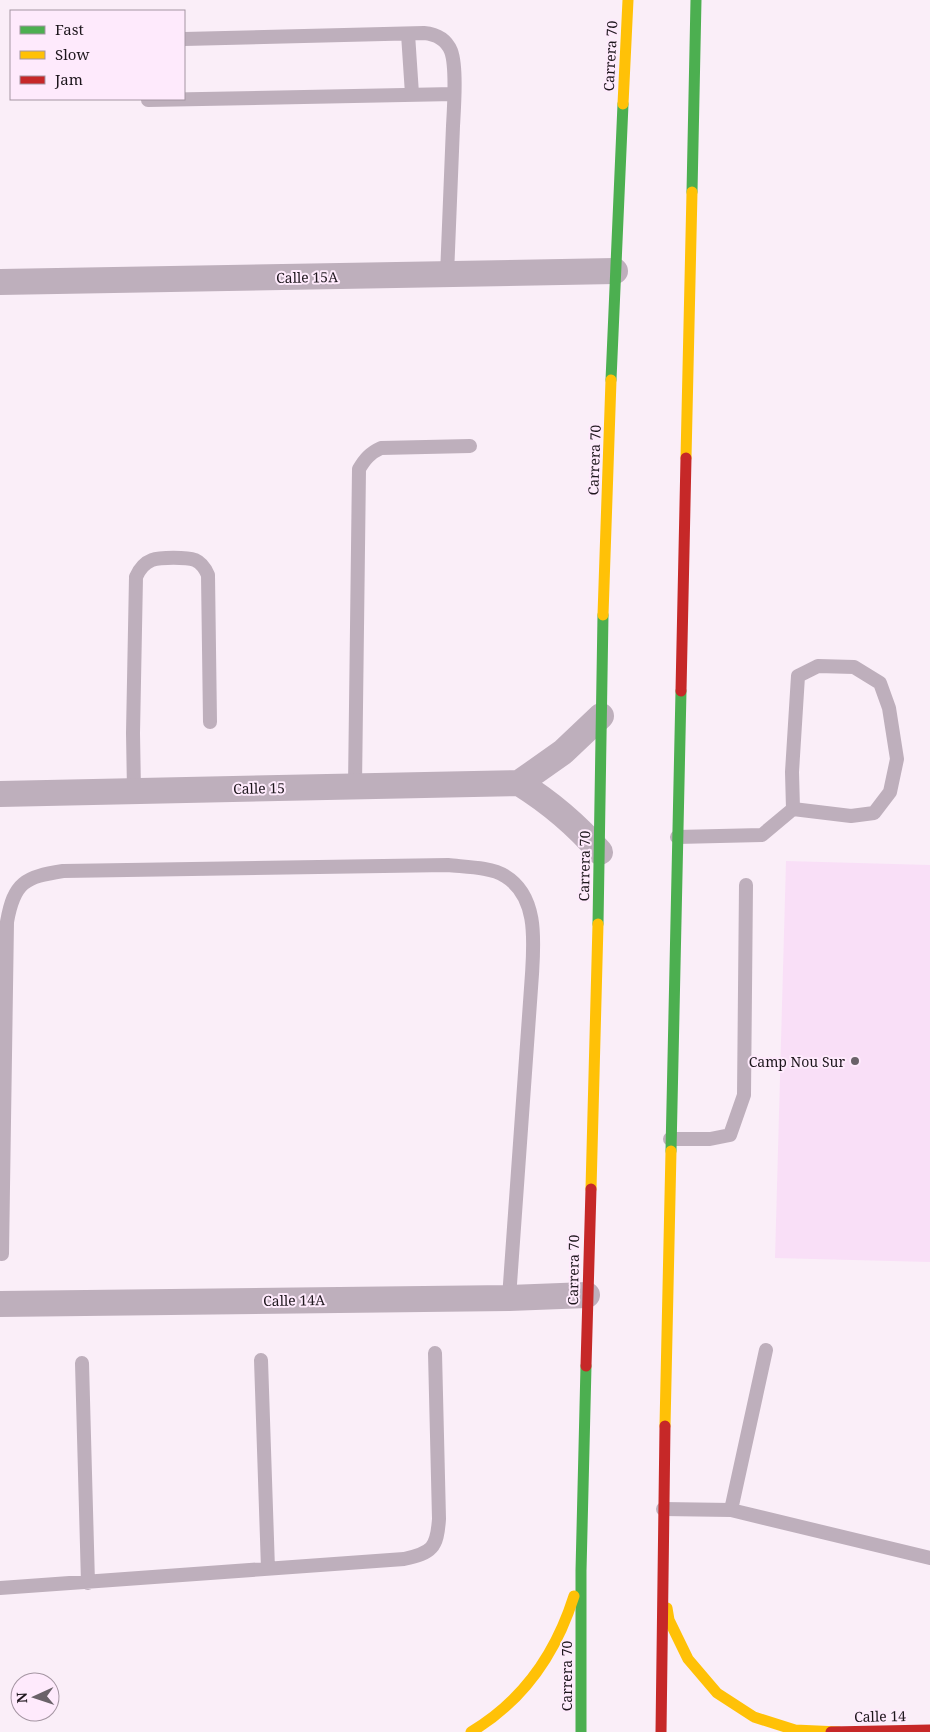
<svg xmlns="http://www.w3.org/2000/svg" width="930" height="1732" viewBox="0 0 930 1732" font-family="'Noto Serif',serif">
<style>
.park{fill:#f9dff7}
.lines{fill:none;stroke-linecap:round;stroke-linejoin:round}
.lane{stroke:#beafbc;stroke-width:14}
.street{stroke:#beafbc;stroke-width:26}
.fast{stroke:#4caf50;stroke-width:11}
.slow{stroke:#ffc107;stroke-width:11}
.jam{stroke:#c62828;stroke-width:11}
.poi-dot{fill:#6a6269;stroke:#feeafc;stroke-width:2}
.labels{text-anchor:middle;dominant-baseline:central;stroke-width:4;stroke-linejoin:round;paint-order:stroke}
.street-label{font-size:14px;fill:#1d161c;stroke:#feeafc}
.poi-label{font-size:14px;fill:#1d161c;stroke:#feeafc;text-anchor:end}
</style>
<rect width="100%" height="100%" fill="#faeef8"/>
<path class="park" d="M786 861 930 865V1262L775 1258Z"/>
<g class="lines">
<path class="lane" d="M408 34 412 94
M184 39 424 33C435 34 446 39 451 51 457 67 454 108 453 126 451 176 449 226 447 275
M148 100 454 94
M355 786 359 469C365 459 370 453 381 448L470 446
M134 791 133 733 136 577C139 570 144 563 152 560 160 557 187 557 195 560 202 563 205 568 208 575L210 722
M677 837 762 835 793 809 851 816 874 813 890 792 897 759 889 708 880 683 854 667 818 666 798 676 792 772 793 809
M670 1139H710L730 1135 744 1095 746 885
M2 1254 7 922C14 882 25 877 63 871L448 865C465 867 491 867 505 876 538 896 534 941 532 974L509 1298
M261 1360 268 1569
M82 1363 88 1583
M663 1509 731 1510 930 1558
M731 1510 766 1350
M0 1588 404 1559C432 1553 437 1548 439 1519L435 1353"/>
<path class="street" d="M0 282 615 271
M519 783C551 803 575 823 600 852
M0 794 519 783 563 752 601 716
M0 1304 509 1298 587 1295"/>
<path class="fast" d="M692 192 696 0
M611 380 623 104
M598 924 603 615
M671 1151 681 691
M581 1732V1571L586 1366"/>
<path class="slow" d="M623 104 628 0
M686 458 692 192
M603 615 611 380
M591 1189 598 924
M665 1426 671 1151
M667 1608 669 1620 688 1659 717 1693 754 1717 795 1730 839 1732
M471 1732C523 1701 556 1653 574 1596"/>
<path class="jam" d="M681 691 686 458
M586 1366 591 1189
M661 1732 665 1426
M831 1732 930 1730"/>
</g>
<circle class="poi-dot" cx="855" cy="1061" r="5"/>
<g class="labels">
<g class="street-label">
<text transform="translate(610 56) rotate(-87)">Carrera 70</text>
<text transform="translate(307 277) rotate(-1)">Calle 15A</text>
<text transform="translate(594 460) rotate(-88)">Carrera 70</text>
<text transform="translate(259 788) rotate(-1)">Calle 15</text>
<text transform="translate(584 866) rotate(-89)">Carrera 70</text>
<text transform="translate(573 1270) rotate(-89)">Carrera 70</text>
<text transform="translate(294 1300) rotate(-1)">Calle 14A</text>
<text transform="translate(566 1676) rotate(-90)">Carrera 70</text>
<text transform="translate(880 1716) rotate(-1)">Calle 14</text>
</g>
<g class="poi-label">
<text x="845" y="1061">Camp Nou Sur</text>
</g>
</g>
<rect x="10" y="10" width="175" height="90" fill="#feeafc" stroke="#a495a2"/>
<rect x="20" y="26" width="25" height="8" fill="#4caf50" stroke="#a495a2"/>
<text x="55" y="35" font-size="15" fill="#1d161c">Fast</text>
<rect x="20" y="51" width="25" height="8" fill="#ffc107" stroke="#a495a2"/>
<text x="55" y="60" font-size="15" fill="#1d161c">Slow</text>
<rect x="20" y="76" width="25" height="8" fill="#c62828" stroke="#a495a2"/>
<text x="55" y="85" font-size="15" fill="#1d161c">Jam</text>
<g transform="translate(35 1697) rotate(267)"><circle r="24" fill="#feeafc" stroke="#a495a2"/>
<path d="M0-4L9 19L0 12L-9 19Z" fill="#6a6269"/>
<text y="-8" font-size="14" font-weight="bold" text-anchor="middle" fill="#1d161c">N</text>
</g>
</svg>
